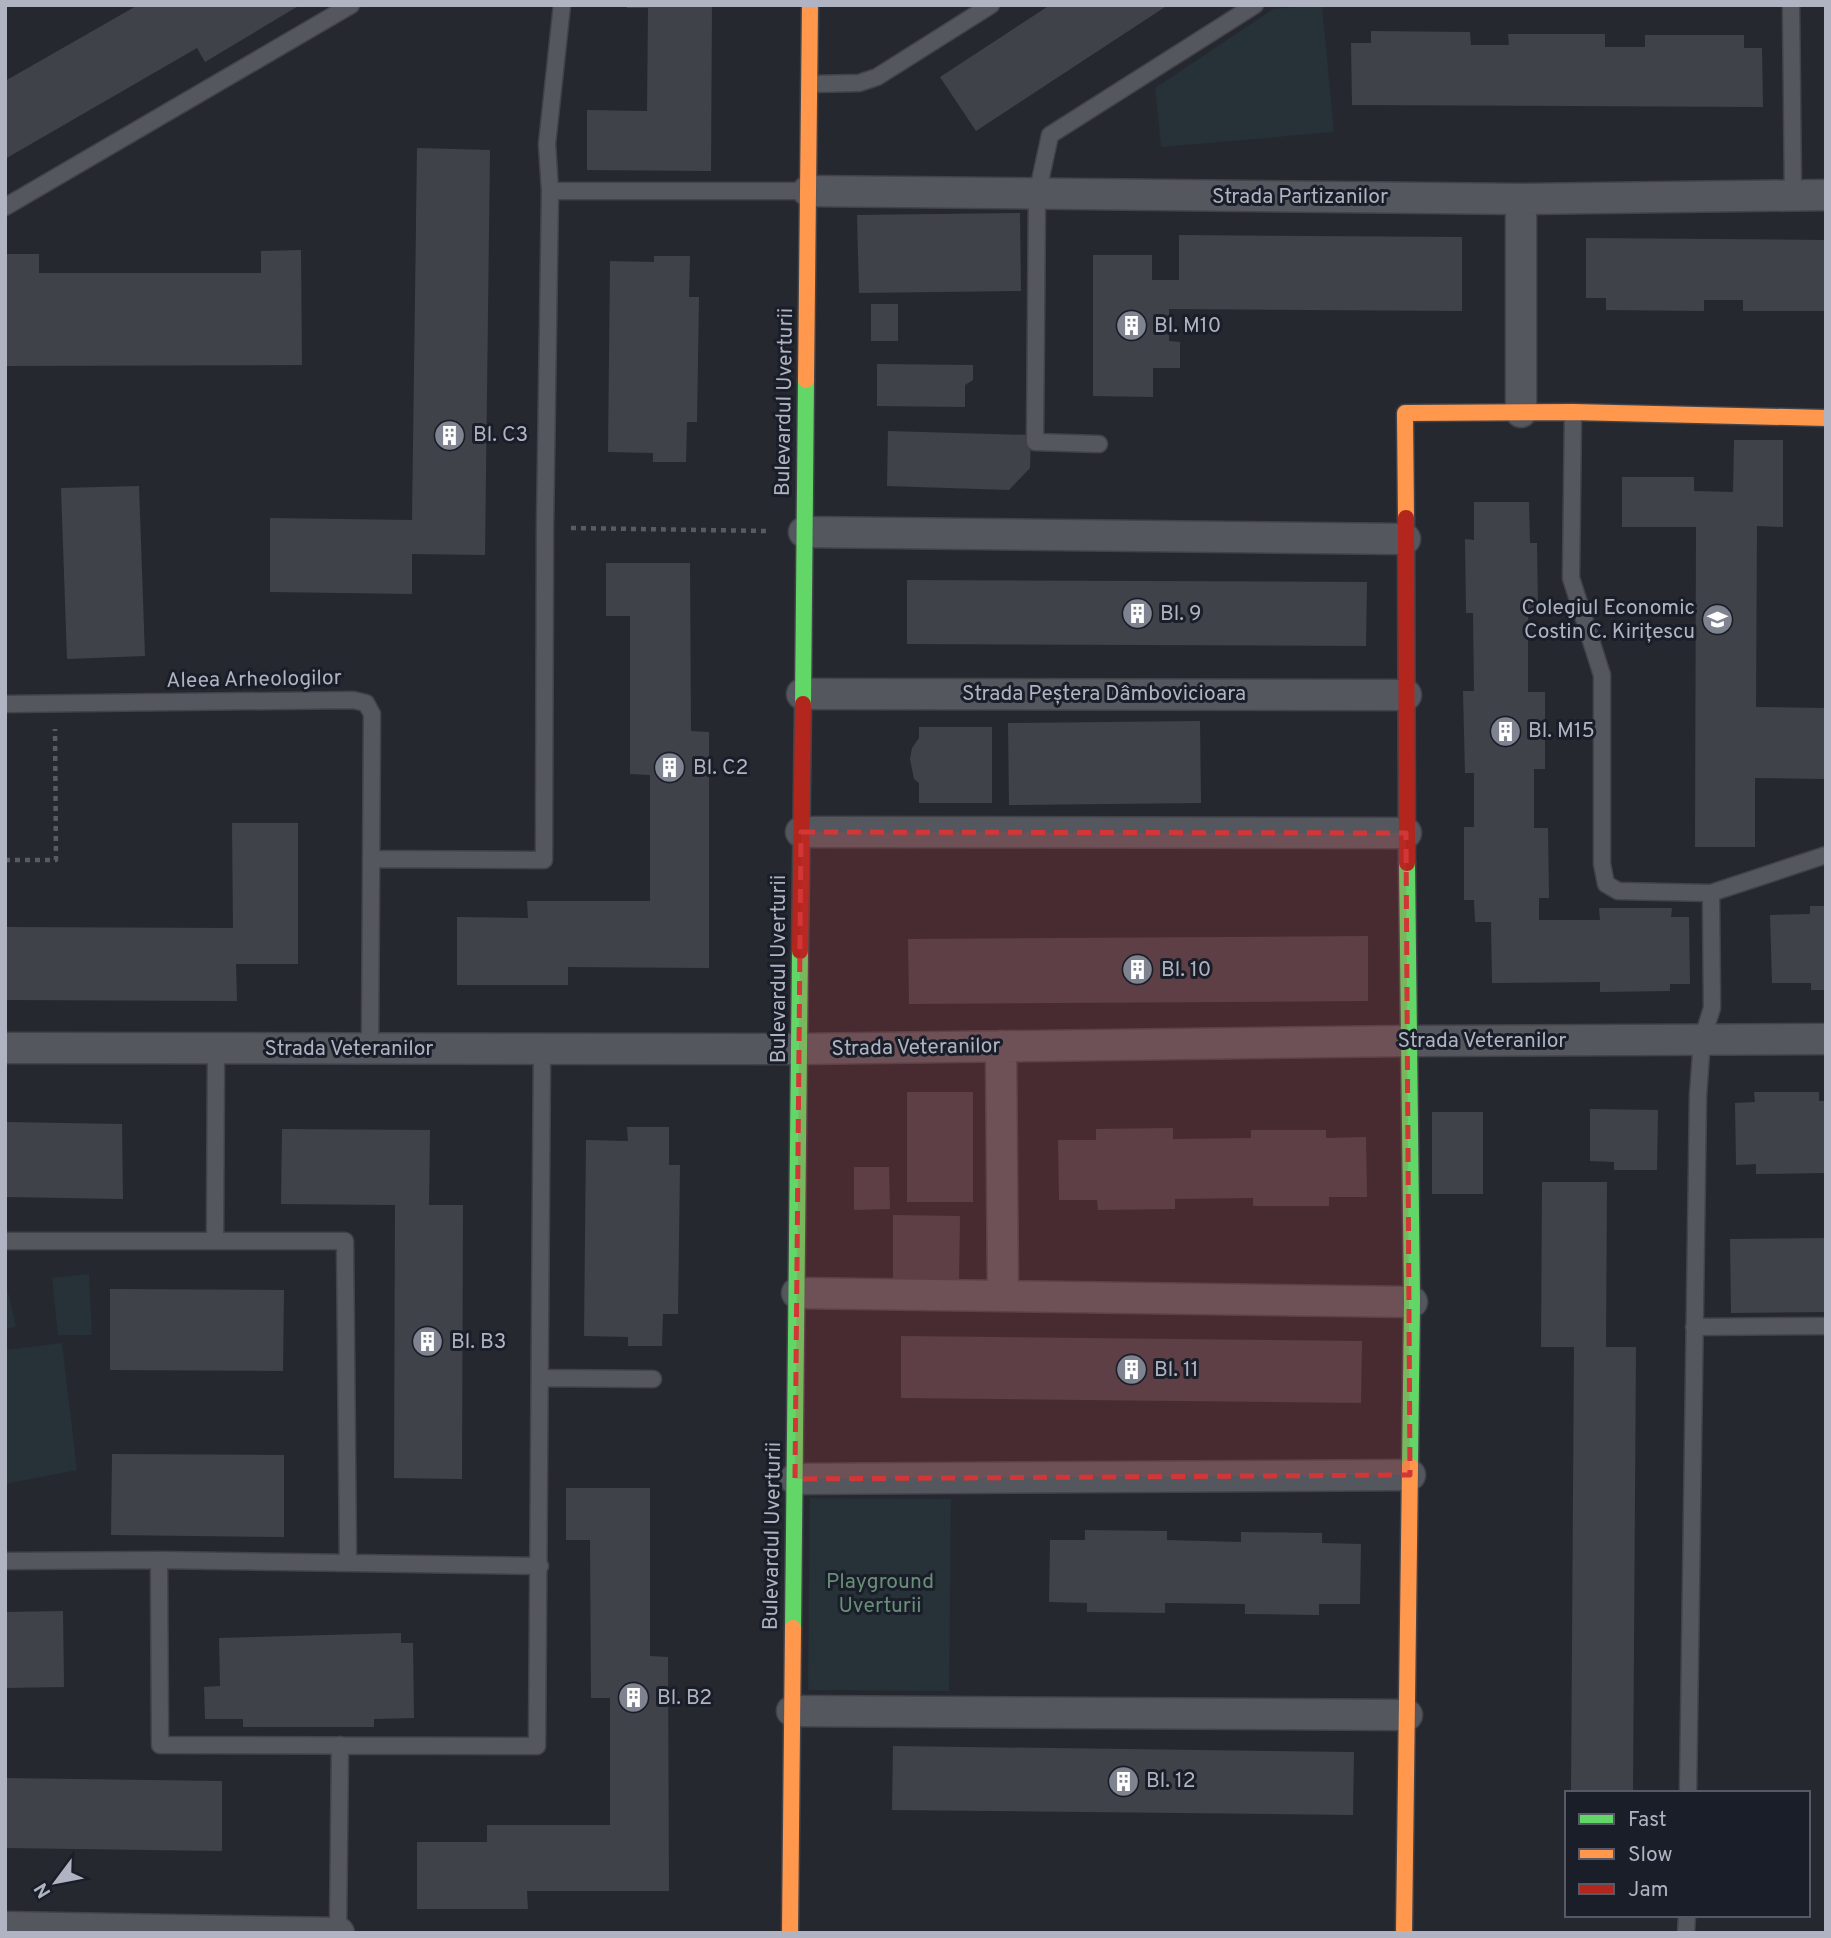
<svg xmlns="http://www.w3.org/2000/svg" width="1831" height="1938" viewBox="0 0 1831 1938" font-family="Overpass,sans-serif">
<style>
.green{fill:#263237}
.building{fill:#404249}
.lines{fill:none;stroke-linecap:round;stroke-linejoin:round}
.lane-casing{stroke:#424349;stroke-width:19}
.street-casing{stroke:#424349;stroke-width:33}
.fast-casing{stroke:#424349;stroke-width:19}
.slow-casing{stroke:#424349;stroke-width:19}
.jam-casing{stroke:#424349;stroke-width:19}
.path{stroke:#595b63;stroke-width:4.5;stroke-dasharray:5 5;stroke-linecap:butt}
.lane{stroke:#55575f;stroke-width:16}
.street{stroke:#55575f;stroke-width:30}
.fast{stroke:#63d668;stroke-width:16}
.slow{stroke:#ff974d;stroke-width:16}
.jam{stroke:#b3261e;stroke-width:16}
.marked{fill:#d23637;fill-opacity:0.2;stroke:#d23637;stroke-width:5;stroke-dasharray:14 9;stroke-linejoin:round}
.labels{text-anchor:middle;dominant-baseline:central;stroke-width:6;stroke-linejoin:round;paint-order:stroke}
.street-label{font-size:21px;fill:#afb3c2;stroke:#1a1e29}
.poi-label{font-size:21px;fill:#afb3c2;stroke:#1a1e29;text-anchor:start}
.park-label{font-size:21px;fill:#698f79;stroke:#1a1e29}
</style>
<rect width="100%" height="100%" fill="#262830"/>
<path class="green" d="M1322 5 1334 132 1161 147 1155 88 1273 9Z
M89 1274 92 1335H58L52 1278Z
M5 1279 16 1327 5 1329Z
M62 1343 77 1470 5 1484V1350Z
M810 1498 951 1499 949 1691 808 1690Z"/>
<path class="building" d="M138 5H300L205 62 197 48 5 159V81Z
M627 5H712L711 171 587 170V110L647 111 648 8H627Z
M1050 5H1168L976 131 940 77Z
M1371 31 1470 32 1471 45H1509L1508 34H1605V47H1645V35H1744V48H1762L1763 107 1352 105 1351 43H1371Z
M417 148 490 150 485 555 412 554V594L270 592V518L412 520Z
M1020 213 1021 291 859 293 857 215Z
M1179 235 1462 237V311L1169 309V341L1180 342V368H1153V397L1093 396V255H1152V280H1179Z
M1586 238 1826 240V311H1743V300H1704V311L1606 310V298H1586Z
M301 250 302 365 6 366V254H39V273H261V251Z
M654 256H690L689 297H699L697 422H687L686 462H653V453L608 452 610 261 654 262Z
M871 304H898V341H871Z
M877 364 973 365V380L965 385V407L877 406Z
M888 431 1031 435 1030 468 1009 490 887 486Z
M1734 440H1783V527L1757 526 1756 707 1826 708V779L1755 778V847H1695L1696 527H1622V477H1694V491L1733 492Z
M139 486 145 656 67 659 61 488Z
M1474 502H1529L1530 543H1537L1538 609H1528V692H1545V769H1534V828H1548L1549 898H1539V920H1600L1599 908H1672L1671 917H1689L1690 984H1670V991L1600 992V982L1492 983 1491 922H1475L1474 900H1464V827H1474V773H1465L1463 691H1474L1473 613H1466L1465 539 1474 540Z
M606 563H690L691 731 709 732V968L568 967V985H457V917L528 918 527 901H650V775L630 774V616H606Z
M907 580 1367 582 1366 646 907 644Z
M1200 721 1201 803 1009 805 1008 723Z
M919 727H992V803H919V783L914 779 910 759 912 748 919 738Z
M232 823H298V964H236L237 1001 5 1000V927L233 928Z
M1810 906H1826V990H1811V983H1772L1770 915 1810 914Z
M1368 936V1001L909 1004 908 939Z
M907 1092H973V1202H907Z
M1754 1092H1819V1101H1826L1824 1173 1756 1174V1164L1736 1165 1735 1103 1755 1102Z
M1590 1109 1658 1110 1657 1170H1614V1162L1590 1161Z
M1432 1112H1483V1194H1432Z
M5 1122 122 1124 123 1199 5 1197Z
M627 1127H669V1165H680L678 1314H663L662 1346H628V1337L584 1336 586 1140 628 1141Z
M1173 1128V1139L1251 1138V1130H1326V1138L1366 1137 1367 1197H1329V1206H1253V1198L1175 1199V1209L1098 1210 1097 1200H1059L1058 1140H1096V1129Z
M282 1129 430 1130 429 1205H463L462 1479 394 1478 395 1205 281 1204Z
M854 1167H889L890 1209 854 1210Z
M1542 1182H1607L1606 1347H1636L1633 1793H1571L1574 1347H1541Z
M893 1215 960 1216 959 1284H893Z
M1826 1238V1312L1731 1313 1730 1239Z
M110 1289 284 1290 283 1371 110 1370Z
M901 1336 1362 1341 1361 1403 901 1398Z
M112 1454 284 1455V1537L111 1535Z
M566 1488H650V1656L668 1657 669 1891H527L528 1909H417V1842H487V1825H610V1698H591L590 1540H566Z
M1085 1530 1167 1531V1540L1241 1542V1532L1322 1533V1543L1361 1544 1360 1604H1319V1615L1245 1614V1604L1165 1603V1613L1087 1612V1603L1049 1602 1050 1540H1085Z
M63 1611 64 1687 5 1688V1612Z
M401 1633V1643H413L414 1718 374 1719V1727H243V1719H205L204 1687 220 1686 219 1638Z
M893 1746 1354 1752 1353 1815 892 1810Z
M5 1778 222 1781V1851L5 1848Z"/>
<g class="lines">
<defs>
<path id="lane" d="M1791 5 1793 195
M810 84 859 83 877 77 991 5
M550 191H808
M5 207 351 5
M1573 412 1571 578 1602 675V864L1606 884 1618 891 1711 893 1826 855
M1099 444 1035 442 1037 195 1050 135 1255 5
M5 704 353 700 366 703 372 714 370 1048
M371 859 544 860 545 528 550 191 547 144 562 5
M5 1241H345L348 1562
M215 1241 216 1048
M1694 1327 1826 1326
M541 1378 653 1379
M159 1560 160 1745 537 1746 542 1049
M5 1561 159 1560 540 1566
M1688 1793 1698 1095 1702 1040 1712 1008 1711 893
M338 1933 340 1745
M1686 1933 1687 1915"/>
<path id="street" d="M808 191 1521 199 1826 195
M1521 412V199
M804 532 1405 539
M802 694 1406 695
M801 832 1406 833
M1001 1046 1003 1296
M5 1048 799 1049 1408 1041 1826 1039
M797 1293 1412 1302
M795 1479 1410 1475
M792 1711 1407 1715
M5 1927 339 1933"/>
<path id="fast" d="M803 704 806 380
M1407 863 1412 1302 1410 1466
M793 1628 800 951"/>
<path id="slow" d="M806 380 810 5
M1406 518 1405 413 1573 412 1826 418
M790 1933 793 1628
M1404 1933 1410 1466"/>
<path id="jam" d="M1406 518 1407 863
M800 951 803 704"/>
</defs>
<use href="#lane" class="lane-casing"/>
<use href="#street" class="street-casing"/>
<use href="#fast" class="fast-casing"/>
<use href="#slow" class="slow-casing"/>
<use href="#jam" class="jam-casing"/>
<path class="path" d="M571 528 768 531
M5 860H56L55 729"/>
<use href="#lane" class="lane"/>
<use href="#street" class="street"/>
<use href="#fast" class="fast"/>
<use href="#slow" class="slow"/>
<use href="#jam" class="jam"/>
</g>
<path class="marked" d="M801 832 1406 833 1410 1475 795 1479Z"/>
<defs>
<symbol id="building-disc" viewBox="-11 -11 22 22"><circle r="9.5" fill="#7f828f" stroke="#1a1e29"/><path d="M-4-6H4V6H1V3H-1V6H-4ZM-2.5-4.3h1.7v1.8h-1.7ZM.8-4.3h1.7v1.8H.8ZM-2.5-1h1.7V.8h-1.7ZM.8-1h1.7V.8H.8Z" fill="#fff"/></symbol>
<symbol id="school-disc" viewBox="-11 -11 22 22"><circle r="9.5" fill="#7f828f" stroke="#1a1e29"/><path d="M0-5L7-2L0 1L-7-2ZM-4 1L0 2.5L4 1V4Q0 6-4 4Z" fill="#fff"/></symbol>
</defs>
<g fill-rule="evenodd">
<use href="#building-disc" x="1114" y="308" width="35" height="35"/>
<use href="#building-disc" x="432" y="418" width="35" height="35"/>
<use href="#building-disc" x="1120" y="596" width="35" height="35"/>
<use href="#school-disc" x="1700" y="602" width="35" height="35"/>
<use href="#building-disc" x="1488" y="714" width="35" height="35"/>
<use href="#building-disc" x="652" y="750" width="35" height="35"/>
<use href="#building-disc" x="1120" y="952" width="35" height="35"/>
<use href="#building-disc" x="410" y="1324" width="35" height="35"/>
<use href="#building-disc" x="1114" y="1352" width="35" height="35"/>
<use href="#building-disc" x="616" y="1680" width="35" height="35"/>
<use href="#building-disc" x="1106" y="1764" width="35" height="35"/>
</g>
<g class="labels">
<g class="street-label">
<text x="1300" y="197">Strada Partizanilor</text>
<text transform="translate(785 402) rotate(-89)">Bulevardul Uverturii</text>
<text transform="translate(254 680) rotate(-1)">Aleea Arheologilor</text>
<text x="1104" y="694">Strada Peștera Dâmbovicioara</text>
<text transform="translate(779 969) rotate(-90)">Bulevardul Uverturii</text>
<text x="1482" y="1041">Strada Veteranilor</text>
<text transform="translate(916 1048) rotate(-1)">Strada Veteranilor</text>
<text x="349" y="1049">Strada Veteranilor</text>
<text transform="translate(773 1536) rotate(-89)">Bulevardul Uverturii</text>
</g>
<g class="poi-label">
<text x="1154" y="326">Bl. M10</text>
<text x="473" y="435">Bl. C3</text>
<text x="1695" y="608" text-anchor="end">Colegiul Economic<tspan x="1695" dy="24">Costin C. Kirițescu</tspan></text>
<text x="1160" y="614">Bl. 9</text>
<text x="1528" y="731">Bl. M15</text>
<text x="693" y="768">Bl. C2</text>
<text x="1161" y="970">Bl. 10</text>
<text x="451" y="1342">Bl. B3</text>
<text x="1154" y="1370">Bl. 11</text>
<text x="657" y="1698">Bl. B2</text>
<text x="1146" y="1781">Bl. 12</text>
</g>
<g class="park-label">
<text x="880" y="1582">Playground<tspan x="880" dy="24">Uverturii</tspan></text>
</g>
</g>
<rect width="1831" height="1938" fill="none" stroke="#afb3c2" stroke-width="14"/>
<rect x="1565" y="1791" width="245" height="126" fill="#1a1e29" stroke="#565a66" stroke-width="2"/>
<rect x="1579" y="1814" width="35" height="10" fill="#63d668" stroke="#565a66" stroke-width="2"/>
<text x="1628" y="1826" font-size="21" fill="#afb3c2">Fast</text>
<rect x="1579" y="1849" width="35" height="10" fill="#ff974d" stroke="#565a66" stroke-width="2"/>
<text x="1628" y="1861" font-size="21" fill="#afb3c2">Slow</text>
<rect x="1579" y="1884" width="35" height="10" fill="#b3261e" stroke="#565a66" stroke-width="2"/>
<text x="1628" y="1896" font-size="21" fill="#afb3c2">Jam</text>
<g transform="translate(56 1882) rotate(238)" stroke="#1a1e29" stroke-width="5" paint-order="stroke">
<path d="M0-5L12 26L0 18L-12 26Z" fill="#afb3c2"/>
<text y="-10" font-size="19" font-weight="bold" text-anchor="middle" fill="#afb3c2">N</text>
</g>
</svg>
